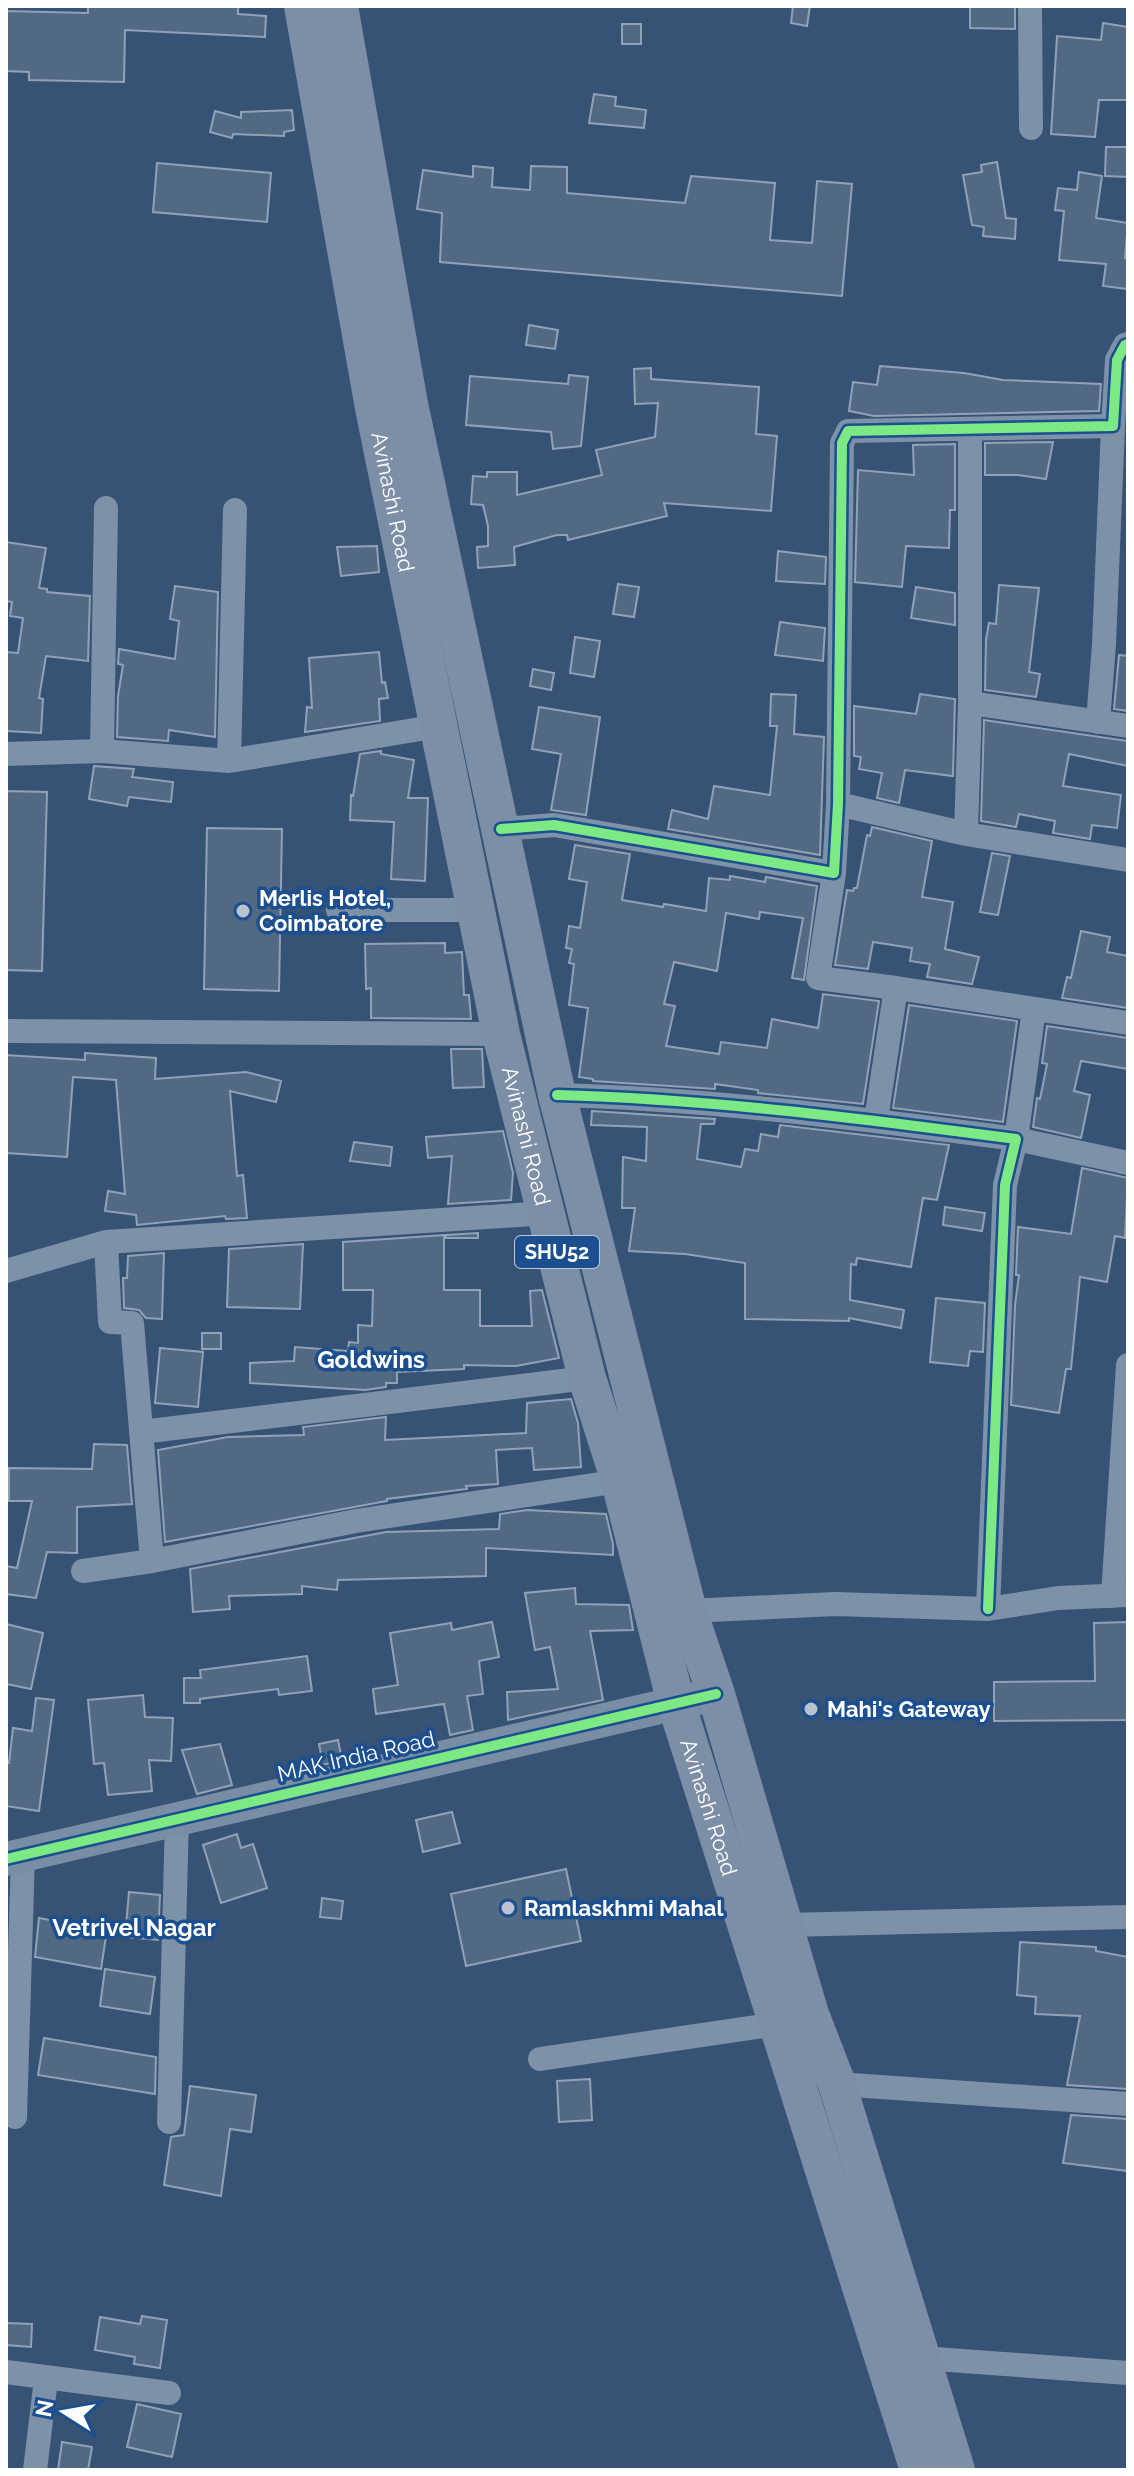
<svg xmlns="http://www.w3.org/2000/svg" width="1134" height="2476" viewBox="0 0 1134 2476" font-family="Raleway,sans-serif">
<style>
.building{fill:#526984;stroke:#92a2b6;stroke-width:2}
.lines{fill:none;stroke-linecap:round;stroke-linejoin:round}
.street{stroke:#7d92a8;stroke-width:24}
.secondary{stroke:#798da4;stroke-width:34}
.primary{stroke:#7d8ea7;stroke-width:38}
.cycleway-casing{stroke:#1b4f8f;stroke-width:15}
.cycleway{stroke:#7ce984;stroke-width:10}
.poi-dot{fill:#b9c2ce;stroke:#1b4f8f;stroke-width:3}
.labels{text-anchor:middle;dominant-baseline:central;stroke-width:7;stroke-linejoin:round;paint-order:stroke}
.shield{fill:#1b4f8f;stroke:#bbcadd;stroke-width:2}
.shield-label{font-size:20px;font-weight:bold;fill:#fff}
.street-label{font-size:22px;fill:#fff;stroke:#1b4f8f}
.poi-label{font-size:22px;font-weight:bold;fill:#fff;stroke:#1b4f8f;text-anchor:start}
.neighbourhood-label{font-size:24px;font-weight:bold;fill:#fff;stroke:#1b4f8f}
</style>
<rect width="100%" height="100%" fill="#365274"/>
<path class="building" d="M88 6H238V14L266 16 265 37 125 30 124 82 29 80V72L6 71V11L88 13Z
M793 6H810L807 26 791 23Z
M970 6H1015V29L970 28Z
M1103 23 1128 27V100H1099L1095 137 1051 134 1057 36 1101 40Z
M622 24H641V44H622Z
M594 94 616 97 615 106 646 110 644 128 589 123Z
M292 110 294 130 284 132V136L233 134 232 138 210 132 215 111 241 118V112Z
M1106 147H1128V177L1105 176Z
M997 162 1006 218 1016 219 1015 239 983 236 984 227 972 225 963 175 982 172 981 165Z
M157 163 271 173 267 222 153 212Z
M473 166 493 168 492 187 530 190 531 166 567 167V193L685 203 691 176 775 183 770 240 812 243 817 181 852 184 842 296 440 262 442 213 417 209 423 170 473 177Z
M1079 172 1102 176 1096 218 1128 223 1125 258H1128V289L1103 286 1106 264 1059 260 1064 211 1055 210 1058 188 1077 190Z
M529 325 558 330 555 349 526 345Z
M880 366 964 373 1003 380 1101 384 1099 411 874 416 849 411 853 382 877 385Z
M651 368V379L759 387 756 434 777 436 771 511 664 503 667 516 568 540 567 535H557L514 547 515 565 478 568 477 547 488 546V526L483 505 471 504 473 476 487 477V472H517V495L602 475 596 450 655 437 658 403 635 404 634 369Z
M569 375 588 377 581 446 553 449 551 432 466 425 470 376 568 384Z
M1053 442 1046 479 1018 475H985V443Z
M955 444V510H950L949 548 906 546 902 587 855 582 858 470 914 475 913 445Z
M6 542 46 548 39 588 47 589V592L90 596 88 661 46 656 39 698 43 699 41 733 6 731V652L18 653 23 618 10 616 12 602 6 601Z
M377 546 379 572 341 576 337 547Z
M778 551 826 557 825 584 776 581Z
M618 584 639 587 634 617 613 614Z
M999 585 1039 588 1029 672 1040 674 1036 697 985 690 986 639 989 623 996 624Z
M175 586 218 592 215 737 169 730 168 741 117 737 118 696 123 665 118 664 119 649 175 659 179 621 170 619Z
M916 587 955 593V625L911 618Z
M780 622 825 628 823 661 775 655Z
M575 637 600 641 594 677 570 673Z
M379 652 382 683 385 682 388 698 379 699 380 721 305 732 307 707 312 708 309 658Z
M1119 655 1128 656V711L1114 709Z
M533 669 554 673 551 690 530 686Z
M771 694 796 695 794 734 824 737 820 855 668 829 672 810 708 819 714 786 770 795 777 726H770Z
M920 694 955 699 953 776 905 770 899 803 877 798 882 773 859 769 861 757 854 756V706L916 714Z
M539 707 600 717 586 815 551 810 561 754 532 749Z
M984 720 1128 741V766L1069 754 1063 786 1121 795 1117 828 1092 825 1090 839 1053 833 1055 821 1019 814 1016 827 981 821Z
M381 751V754L414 760 408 798H428L425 881 391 879 394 822 350 820 351 795 353 796 360 754Z
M94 766 134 769 132 777 173 782 171 802 129 797 127 806 89 799Z
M6 791 47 792 42 971 6 970Z
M872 827 932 841 922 897 953 902 945 949 979 957 972 984 927 977 930 964 910 961 912 948 873 942 868 969 835 965 847 890 853 891 854 888H857L867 835 870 836Z
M207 828 282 829 279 991 204 989Z
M575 845 630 854 622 900 663 907 664 904 706 911 709 878 730 880V876L765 882 766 877 817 886 804 980 792 978 803 918 760 912 759 919 726 913 717 971 674 962 664 1004 675 1006 666 1046 719 1054 721 1042 767 1048 772 1019 818 1028 823 994 879 1001 863 1104 758 1093V1090L715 1084V1089L593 1081V1079L579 1077 588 1008 569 1005 574 964 569 963 572 949 566 948 569 926 580 928 587 882 569 879Z
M992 853 1010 856 998 915 980 912Z
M1081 931 1110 937 1107 952 1128 956V1008L1062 998 1067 977 1071 978Z
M445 943V953L462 952 464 995H469L471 1019 371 1018V988L366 989 365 944Z
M909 1005 1017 1021 1003 1122 893 1108Z
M1047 1026 1128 1038V1069L1081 1061 1074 1091 1090 1095 1081 1138 1033 1127 1037 1098 1040 1099 1047 1064 1042 1063Z
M451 1049H482L484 1087 453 1088Z
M85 1053 156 1058 155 1079 246 1072 281 1081 276 1102 230 1091 237 1176 243 1175 247 1218 226 1219 225 1216 137 1225 136 1215 105 1211 108 1191 125 1194 116 1080 73 1077 67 1157 6 1153V1055L85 1060Z
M592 1111 715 1119 714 1124H701L697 1159 741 1167 745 1149 758 1151 761 1134 778 1137 780 1125 949 1145 937 1200 923 1198 911 1267 857 1258 856 1265 851 1264 850 1300 904 1310 901 1328 849 1318V1321L745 1319V1263L685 1254 629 1251 635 1208H622L623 1157 646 1161 647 1127 591 1125Z
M503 1131 513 1173 511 1200 448 1204 452 1156 428 1158 426 1137Z
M354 1142 392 1147 390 1166 350 1161Z
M1082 1168 1128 1178 1125 1238 1115 1236 1107 1282 1080 1277 1071 1369H1066L1059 1413 1011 1405 1015 1305 1019 1275H1016L1018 1227 1071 1234Z
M945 1207 985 1213 982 1231 943 1225Z
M478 1233V1238H446V1235Z
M444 1235V1290H480V1326H532L530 1291 542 1290 559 1358 516 1366 464 1365V1369L397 1372V1383H386V1387L365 1390 250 1383V1363L294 1361 295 1347 348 1351 349 1342 358 1343V1325L372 1326 373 1290H343V1242Z
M303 1244 300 1309 227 1307 229 1249Z
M164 1253 162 1319 146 1318 139 1310 124 1308 123 1278H127L128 1256Z
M936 1298 985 1303 983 1352 970 1351 968 1366 930 1362Z
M202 1333H221V1349H202Z
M160 1348 203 1352 198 1407 155 1403Z
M571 1399 578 1423 581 1467 534 1470 532 1448 496 1450 498 1484 466 1486 467 1489 387 1499V1501L165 1542 158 1450 228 1437 304 1435 303 1427 386 1417 385 1440 526 1433 527 1403Z
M94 1444 127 1445 132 1504 77 1507V1553L47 1552 36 1598 6 1594V1566L17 1568 32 1501H9V1468L92 1469Z
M527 1510 606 1514 613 1544V1555L486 1548V1576L338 1580 337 1590 302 1586V1594L229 1596 230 1609 193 1612 190 1569 386 1532 499 1529 500 1514Z
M575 1588 576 1604 629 1605 633 1630 590 1631 603 1700 508 1720 507 1692 558 1689 550 1647 535 1650 525 1593Z
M492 1622 499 1657 479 1661 483 1694 467 1696 473 1730 450 1735 444 1704 376 1714 373 1689 398 1685 390 1633 451 1623 452 1630Z
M1128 1622V1720L994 1721V1682L1095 1681 1094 1623Z
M6 1624 43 1633 31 1689 6 1684Z
M307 1656 312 1691 279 1695 278 1689 200 1699V1703H184V1678H201L200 1670Z
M143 1695 145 1717 173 1718 171 1761 149 1760 152 1791 108 1795 104 1763 94 1764 88 1700Z
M36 1698 54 1700 39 1811 6 1806V1763H9L13 1728 32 1731Z
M338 1740 342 1760 323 1765 319 1744Z
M220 1744 232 1785 197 1794 182 1750Z
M452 1812 460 1843 423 1852 416 1820Z
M237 1834 241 1848 253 1844 267 1888 221 1903 203 1845Z
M566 1869 581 1941 466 1966 451 1894Z
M129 1892 160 1895 158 1940 125 1937Z
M322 1898 343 1901 341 1919 320 1917Z
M39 1918 107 1930 101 1969 35 1957Z
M1020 1942 1096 1947V1951L1128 1957V2089L1067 2085 1080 2016 1035 2014 1036 1997 1017 1995Z
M105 1969 155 1977 150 2014 100 2006Z
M44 2038 156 2057 155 2094 38 2075Z
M590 2079 592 2120 559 2122 557 2081Z
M190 2086 256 2095 251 2132 230 2129 221 2196 164 2185 171 2137 184 2135Z
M1071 2115 1128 2119V2171L1063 2163Z
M142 2316 167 2320 160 2368 134 2364 135 2357 95 2350 100 2317 140 2324Z
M6 2323 32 2324 31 2347 6 2345Z
M137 2404 181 2414 172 2457 127 2447Z
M62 2442 92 2447 88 2470H58Z"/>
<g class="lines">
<path class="street" d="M1030 6 1031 128
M970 703 1128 726
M1098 722 1104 644 1113 426
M102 751 106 508
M6 754 102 751 229 761 438 726
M229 761 235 510
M838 804 966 834 1128 860
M501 829 554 825 834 873 838 804 842 443 848 431 1113 426 1117 360 1125 345 1128 344
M966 834 970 703V429
M834 873 818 978 896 988
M338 910H476
M1034 1009 1016 1139 1128 1163
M6 1031 501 1034
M557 1095C711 1099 864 1119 1016 1139L1005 1185 988 1609
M876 1120 896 988 1128 1023
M106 1242 110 1322 132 1323 152 1561
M6 1271 106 1242 548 1213
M141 1432 587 1378
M83 1571 152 1561 356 1521 620 1481
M1113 1596 1128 1365
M688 1611 835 1604 988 1609 1058 1598 1128 1595
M784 1925 1128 1917
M540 2059 776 2024
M837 2084 1128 2104
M15 2117 23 1855
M169 2122 177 1818
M921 2358 1128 2373
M6 2372 169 2393
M35 2470 46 2379"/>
<path class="secondary" d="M6 1859 716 1694"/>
<g class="primary">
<path id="s1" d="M303 6 374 408 501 1034 587 1378 620 1481 676 1703 919 2470"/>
<path d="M339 6 409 404 557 1095 688 1611 716 1694 810 2014 837 2084 956 2470"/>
</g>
<defs>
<path id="cycleway" d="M501 829 554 825 834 873 838 804 842 443 848 431 1113 426 1117 360 1125 345 1128 344
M557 1095C711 1099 864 1119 1016 1139L1005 1185 988 1609
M6 1859 716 1694"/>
</defs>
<use href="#cycleway" class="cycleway-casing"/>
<use href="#cycleway" class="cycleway"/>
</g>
<g class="poi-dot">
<circle cx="243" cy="911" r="8"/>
<circle cx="811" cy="1709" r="8"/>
<circle cx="508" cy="1908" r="8"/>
</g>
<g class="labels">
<rect class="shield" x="515" y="1236" width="84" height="32" rx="6"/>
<g class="shield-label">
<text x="557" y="1252">SHU52</text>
</g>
<g class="street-label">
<text stroke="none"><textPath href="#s1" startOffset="504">Avinashi Road</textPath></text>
<text stroke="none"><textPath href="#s1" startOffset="1152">Avinashi Road</textPath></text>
<text transform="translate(356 1756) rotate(-13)">MAK India Road</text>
<text stroke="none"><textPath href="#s1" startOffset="1848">Avinashi Road</textPath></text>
</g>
<g class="poi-label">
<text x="259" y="898">Merlis Hotel,<tspan x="259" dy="25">Coimbatore</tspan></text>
<text x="827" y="1709">Mahi's Gateway</text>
<text x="524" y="1908">Ramlaskhmi Mahal</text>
</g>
<g class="neighbourhood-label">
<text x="371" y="1359">Goldwins</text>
<text x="134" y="1927">Vetrivel Nagar</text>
</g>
</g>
<rect width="1134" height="2476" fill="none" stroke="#ffffff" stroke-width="16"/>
<g transform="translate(64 2412) rotate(281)" stroke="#1b4f8f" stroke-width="6" paint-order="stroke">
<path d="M0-6L14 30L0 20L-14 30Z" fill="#ffffff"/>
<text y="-12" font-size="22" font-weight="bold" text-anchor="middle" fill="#ffffff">N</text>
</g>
</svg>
